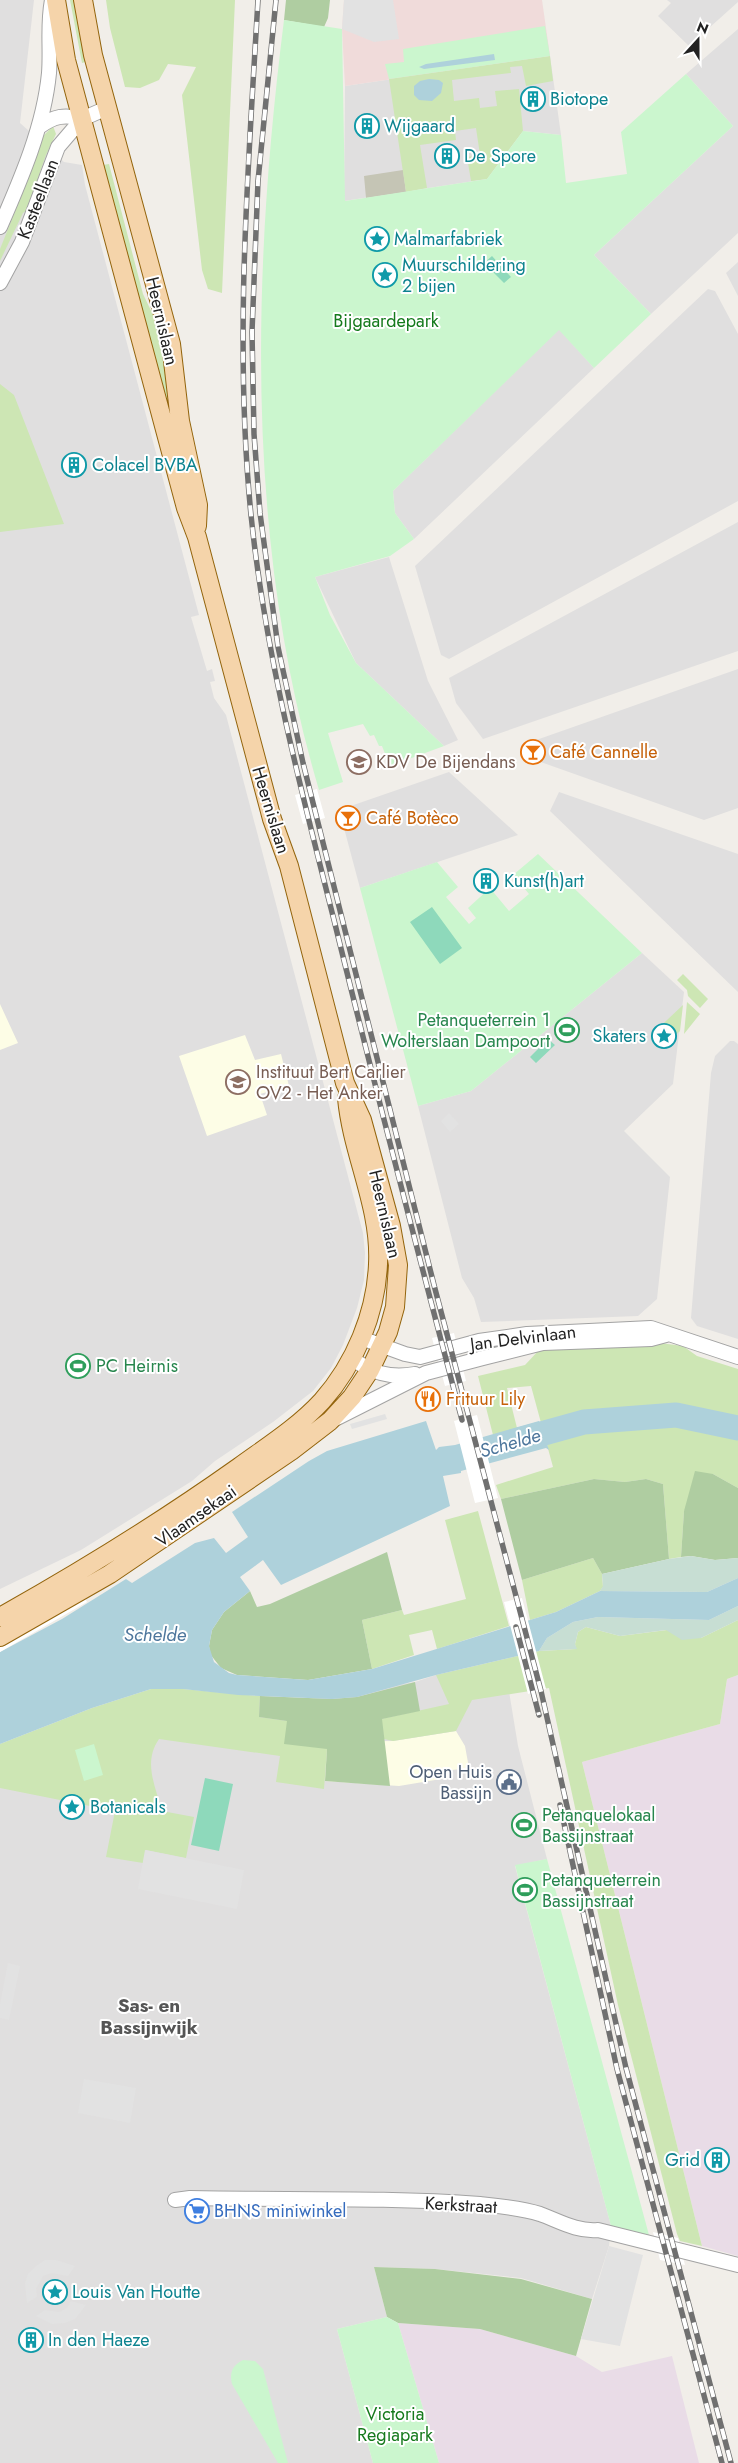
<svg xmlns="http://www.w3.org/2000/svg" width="738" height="2463" viewBox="0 0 738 2463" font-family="Jost,sans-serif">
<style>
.residential{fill:#e0dfdf}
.commercial{fill:#f0dbda}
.industrial{fill:#e9dce7}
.education{fill:#fdfde6}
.construction{fill:#c5c5b5}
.grass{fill:#cde6b4}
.forest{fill:#afcda1}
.wetland{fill:#c7ded3}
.park{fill:#cbf6ce}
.pitch{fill:#8ed9bb}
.parking{fill:#e2e2e2}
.water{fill:#aed1db}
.pier{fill:#fff}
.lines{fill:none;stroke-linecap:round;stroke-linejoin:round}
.river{stroke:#aed1db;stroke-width:25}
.tertiary-casing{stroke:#a3a3a3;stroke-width:16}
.primary-casing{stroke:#93640c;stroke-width:20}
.tertiary{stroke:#fff;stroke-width:14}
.primary{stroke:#f5d4aa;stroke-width:18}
.rail-casing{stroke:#707070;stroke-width:5.5}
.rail{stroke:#fff;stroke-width:4;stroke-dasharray:11;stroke-linecap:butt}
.labels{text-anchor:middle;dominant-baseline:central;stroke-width:4;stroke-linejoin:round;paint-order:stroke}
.culture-label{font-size:18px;fill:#0d838f;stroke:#fff;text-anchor:start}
.street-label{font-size:18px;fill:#222;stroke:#fff}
.park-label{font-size:18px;fill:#157a1c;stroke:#fff}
.food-label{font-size:18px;fill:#c56008;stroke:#fff;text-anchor:start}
.education-label{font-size:18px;fill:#785e54;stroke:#fff;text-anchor:start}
.leisure-label{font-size:18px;fill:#27864d;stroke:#fff;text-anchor:start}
.service-label{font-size:18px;fill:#4e5e75;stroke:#fff;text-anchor:end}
.shop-label{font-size:18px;fill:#366cbe;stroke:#fff;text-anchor:start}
.water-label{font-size:19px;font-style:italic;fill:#4d769c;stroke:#fff}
.neighbourhood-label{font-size:19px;font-weight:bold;fill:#555;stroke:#fff}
</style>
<rect width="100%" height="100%" fill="#f1eee9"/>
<path class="residential" d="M0 0H34L20 123 64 162 82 165 85 185 199 615 191 617 207 671 212 669 215 681 210 682 214 698 226 715 363 1233 365 1253 364 1280 357 1308 343 1345 331 1368 313 1391 273 1422 215 1461 192 1481 81 1550 0 1589Z
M667 0H738V2L689 46 658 16 671 3Z
M738 29V233L651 314 594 255 733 126 686 74Z
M550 56 561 135 523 131 487 179 344 201 345 86Z
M738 262V296L726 273Z
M708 289 715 291 738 334V501L449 659 441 655 415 566Z
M559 329 594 368 414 539 395 513 393 491Z
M738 522V651L483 739 456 703 449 678Z
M389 557 428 681 458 740 444 746 356 663 315 577Z
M738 669V808L704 820 521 755 522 745Z
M449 772 518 835 360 888 340 813 342 809Z
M559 792 738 854V992L550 811Z
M642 953 684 992 673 1084 624 1131 670 1177 657 1299 638 1316 481 1322 474 1298 462 1278 418 1106 471 1091Z
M730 1041H734L738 1044V1339L697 1326 691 1318 711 1073 715 1056Z
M504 1661 518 1746 547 1859 515 1866 611 2226 609 2246 592 2299 521 2278 435 2269 374 2267 387 2317 337 2329 373 2463H0V1744L238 1695 312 1699 415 1682 436 1675Z"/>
<path class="commercial" d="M344 0H542L550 56 345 86 342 29Z"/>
<path class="industrial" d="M738 1675V2256L702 2246 582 1762 720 1724 727 1679Z
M398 2323 480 2329 576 2356 602 2372 672 2356 699 2463H439Z"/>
<path class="education" d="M0 1004 18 1043 0 1050Z
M245 1035 255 1060 281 1054 289 1086 260 1094 267 1115 207 1136 179 1056Z
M456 1731 465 1746 469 1768 452 1770 453 1777 399 1786 325 1781 327 1742 393 1741Z"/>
<path class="construction" d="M403 170 406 192 366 198 364 176Z"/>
<path class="grass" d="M70 0H75L89 61 82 63Z
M106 0H235L222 293 208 289 202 270 182 95 196 67 168 64 159 80 140 88 125 87 110 28Z
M550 56 553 81 526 86 522 66 510 67 511 73 452 80 454 101 479 98 480 108 497 106 495 91 519 89 523 131 487 179 471 181 467 157 480 155 476 128 455 131 456 140 420 145 427 188 406 192 389 79Z
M53 126 56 134 46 155 27 210 23 213 0 261V249L32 169 29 166 40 139Z
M109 164 143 294 156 321 166 368 172 413H169L103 165Z
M0 384 14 395 64 524 0 532Z
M683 974 708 999 700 1008 688 996 687 990 677 980Z
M687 1002 700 1014 684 1034Z
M683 1005 680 1031 663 1047 651 1035Z
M652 1342 683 1346 697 1356 738 1369V1488L713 1474 684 1511 681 1557 669 1559 663 1484 646 1479 625 1482 594 1479 501 1499 496 1485 553 1467 531 1386 507 1388 517 1428 493 1435 478 1376 525 1365 540 1349Z
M478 1511 509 1626 437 1649 432 1630 409 1635 414 1655 372 1669 362 1620 402 1610 404 1615 466 1599 445 1520Z
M593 1558 602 1574 603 1587 600 1591 556 1612 530 1620 522 1580Z
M738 1620V1675L727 1679 720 1724 582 1762 702 2246 680 2241 677 2234 618 2005 549 1688 472 1700 456 1731 393 1741 384 1739 381 1719 449 1704 436 1675 539 1651 576 1649 575 1644 578 1632 586 1627 620 1636 667 1630 701 1638Z
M151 1689H183L260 1696 259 1717 287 1721 327 1749 324 1789 276 1782 280 1756 159 1739C143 1762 155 1785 162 1811L194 1817 186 1858 146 1850 143 1863 106 1857 115 1811 0 1788V1744L92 1708Z"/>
<path class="forest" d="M286 0H330L328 18 324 27 284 20Z
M695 1471 713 1474 738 1488V1558L715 1560 691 1556 681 1557 684 1511Z
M594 1479 625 1482 646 1479 663 1484 669 1559 602 1574 593 1558 522 1580 501 1499Z
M387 1552 402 1610 362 1620 372 1669 308 1680 237 1675 221 1668 210 1654 209 1646 212 1630 224 1612 250 1591 257 1607 270 1604Z
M415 1682 420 1711 382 1719 390 1786 325 1781 327 1749 284 1744 287 1721 259 1717 260 1696 332 1699 357 1697Z
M374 2267 435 2269 521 2279 592 2299 576 2356 480 2329 398 2323 387 2317Z"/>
<path class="wetland" d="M691 1556 715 1560 738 1558V1578L707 1592 600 1591 603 1586 602 1574 669 1559Z
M738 1606V1620L701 1638 682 1640 666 1630 620 1636 586 1627 578 1632 575 1644 577 1649 539 1651 547 1638 573 1622 598 1617 709 1620Z"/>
<path class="park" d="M284 20 342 29 345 201 487 179 523 131 561 135 566 183 627 174 621 132 686 74 733 126 594 255 651 314 594 368 559 330 393 491 395 513 414 539 390 556 315 577 330 615 356 663 444 746 390 766 382 746H379L374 735 370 736 363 724 328 733 343 782 319 790C245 541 252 275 284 20Z
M545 26 550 56 389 79 385 64 404 62 403 49Z
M538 854 642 953 471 1091 418 1106 360 888 437 862 458 887 446 897 469 924 476 918 468 908 490 888 509 911 529 894 513 875Z
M94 1744 103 1775 84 1781 75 1750Z
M547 1859 649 2235 611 2226 515 1865Z
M387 2317 398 2323 439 2463H373L337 2329Z
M243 2360 255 2361 263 2369 288 2463H278L232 2384C229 2372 233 2365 243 2360Z"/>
<path class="pitch" d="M492 256 511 277 504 283 484 263Z
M432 907 462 948 440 964 410 922Z
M572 1018 579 1025 561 1042 554 1034Z
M548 1039 555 1045 536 1063 530 1057Z
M205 1778 233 1784 219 1851 191 1845Z"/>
<path class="parking" d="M344 0H393L399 39 374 42 342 29Z
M449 1113 459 1124 450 1132 441 1121Z
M385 1414 387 1419 352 1429 350 1424Z
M145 1850 244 1870 237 1909 138 1889Z
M8 1963 20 1966 9 2020 0 2018V2004Z
M84 2079 136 2088 130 2123 78 2113Z
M609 2246 643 2255 620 2346 581 2339Z
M45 2260H56L75 2266 68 2276 52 2273 43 2276 36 2289 37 2297 27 2303 25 2283 28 2274 36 2266Z
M71 2301 86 2305 75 2319 65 2323 52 2324 36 2316 45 2310 60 2312 67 2308Z"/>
<path class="water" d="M494 54 495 60 424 69 419 67 426 64Z
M429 79 439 80 443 83 441 93 432 101 419 100 414 95V86L420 81Z
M426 1421 436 1450 439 1447 455 1445 539 1421 549 1450 546 1448 461 1471V1473L443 1476 450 1506 281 1585 263 1560 240 1577 250 1591 224 1612 212 1630 209 1646 214 1662 229 1673 237 1675 308 1680 372 1669 556 1612 600 1591 707 1592 738 1578V1606L709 1620 598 1617 573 1622 547 1638 539 1651 436 1675 357 1697 332 1699 238 1695 183 1689H151L92 1708 0 1744V1652L62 1619 126 1579 132 1583 195 1543 214 1538 226 1553 248 1537 232 1512 309 1461 327 1451Z"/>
<path class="pier" d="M317 789 325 818 303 824 295 795Z
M454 1333 466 1381 445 1386 432 1338Z
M477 1415 498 1498 475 1503 454 1421Z
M75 1580 87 1602 0 1652V1624Z
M522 1598 546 1689 528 1694 504 1602Z
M653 2232 678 2238 685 2265 660 2260Z"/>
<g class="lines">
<path class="river" d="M512 1442 584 1422 676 1415 738 1428"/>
<defs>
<path id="tertiary" d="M39 127C54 116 65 114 82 119
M0 227C21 179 44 126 49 73 51 48 47 25 52 0
M0 283 22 242 58 147 82 119 107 108
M361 1338 405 1354 420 1357 479 1341 527 1334 651 1328 738 1357
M350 1358C373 1372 388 1379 415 1374
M331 1421 426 1373 483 1358 543 1343 651 1339 666 1335
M175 2200 190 2198C286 2200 384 2197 480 2204 499 2206 521 2208 540 2214 559 2221 577 2232 598 2230L738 2265"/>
<path id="primary" d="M83 0 93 55 171 344 180 421 198 505 197 526
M0 1617C82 1571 163 1521 239 1467 268 1446 298 1427 322 1401 355 1364 376 1313 378 1264 381 1207 352 1154 347 1098
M0 1637 110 1574 291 1451 330 1421 352 1397 370 1370 388 1332 395 1307 398 1265 391 1226 362 1120 345 1083 289 866 272 819 197 537 186 508 66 60 56 0"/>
</defs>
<use href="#tertiary" class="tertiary-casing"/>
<use href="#primary" class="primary-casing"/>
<use href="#tertiary" class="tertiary"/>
<use href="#primary" class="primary"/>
<defs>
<path id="rail" d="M258 0C248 171 234 344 251 515 265 653 300 786 334 920 375 1087 418 1253 462 1420
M276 0 258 181 252 332 254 434 260 513 278 647 303 763 434 1285 541 1691 626 2068 731 2463
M516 1627 539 1715
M560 1805 617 2069 722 2463"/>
</defs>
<use href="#rail" class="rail-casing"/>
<use href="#rail" class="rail"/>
</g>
<defs>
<symbol id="building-ring" viewBox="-11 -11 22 22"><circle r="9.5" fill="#fff" stroke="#0f9aa8" stroke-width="1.5"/><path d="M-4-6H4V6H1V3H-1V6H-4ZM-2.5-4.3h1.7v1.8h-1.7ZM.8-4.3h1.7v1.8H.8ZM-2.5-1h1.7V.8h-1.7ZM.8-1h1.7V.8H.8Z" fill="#0f9aa8"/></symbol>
<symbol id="sight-ring" viewBox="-11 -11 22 22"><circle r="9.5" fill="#fff" stroke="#0f9aa8" stroke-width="1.5"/><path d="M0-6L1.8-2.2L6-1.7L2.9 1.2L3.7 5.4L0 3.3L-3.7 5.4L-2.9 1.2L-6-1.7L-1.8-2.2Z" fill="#0f9aa8"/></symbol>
<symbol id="bar-ring" viewBox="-11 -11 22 22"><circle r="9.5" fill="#fff" stroke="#e8710a" stroke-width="1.5"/><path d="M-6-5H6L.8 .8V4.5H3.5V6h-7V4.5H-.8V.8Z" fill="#e8710a"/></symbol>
<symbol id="school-ring" viewBox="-11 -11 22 22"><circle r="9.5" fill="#fff" stroke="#8d6e63" stroke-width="1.5"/><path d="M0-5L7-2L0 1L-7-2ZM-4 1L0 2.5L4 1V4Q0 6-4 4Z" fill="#8d6e63"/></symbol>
<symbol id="stadium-ring" viewBox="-11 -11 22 22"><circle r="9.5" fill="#fff" stroke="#2e9e5b" stroke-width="1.5"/><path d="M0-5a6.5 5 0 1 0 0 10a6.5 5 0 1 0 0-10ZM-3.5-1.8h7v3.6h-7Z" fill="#2e9e5b"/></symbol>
<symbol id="restaurant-ring" viewBox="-11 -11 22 22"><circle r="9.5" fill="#fff" stroke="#e8710a" stroke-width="1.5"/><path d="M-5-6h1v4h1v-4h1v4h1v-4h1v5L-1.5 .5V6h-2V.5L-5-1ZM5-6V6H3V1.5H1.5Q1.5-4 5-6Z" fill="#e8710a"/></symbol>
<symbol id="civic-ring" viewBox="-11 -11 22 22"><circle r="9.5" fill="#fff" stroke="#5c6f8a" stroke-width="1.5"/><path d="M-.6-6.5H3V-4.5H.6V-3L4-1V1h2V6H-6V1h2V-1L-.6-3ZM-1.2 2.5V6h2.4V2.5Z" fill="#5c6f8a"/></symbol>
<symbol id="supermarket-ring" viewBox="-11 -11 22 22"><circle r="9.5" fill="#fff" stroke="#3f7fe0" stroke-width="1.5"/><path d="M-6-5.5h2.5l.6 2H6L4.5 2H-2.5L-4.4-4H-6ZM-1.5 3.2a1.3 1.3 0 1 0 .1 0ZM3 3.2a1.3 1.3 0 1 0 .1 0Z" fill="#3f7fe0"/></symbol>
</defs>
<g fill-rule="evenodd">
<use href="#building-ring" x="519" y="85" width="28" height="28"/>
<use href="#building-ring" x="353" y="112" width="28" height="28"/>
<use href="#building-ring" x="433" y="142" width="28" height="28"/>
<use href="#sight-ring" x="363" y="225" width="28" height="28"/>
<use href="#sight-ring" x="371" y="261" width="28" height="28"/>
<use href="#building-ring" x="60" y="451" width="28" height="28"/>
<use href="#bar-ring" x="519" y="738" width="28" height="28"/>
<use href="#school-ring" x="345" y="748" width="28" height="28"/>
<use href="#bar-ring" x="334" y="804" width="28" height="28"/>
<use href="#building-ring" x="472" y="867" width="28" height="28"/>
<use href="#stadium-ring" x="553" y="1016" width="28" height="28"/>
<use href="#sight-ring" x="650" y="1022" width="28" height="28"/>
<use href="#school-ring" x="224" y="1068" width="28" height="28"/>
<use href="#stadium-ring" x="64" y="1352" width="28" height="28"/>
<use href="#restaurant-ring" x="414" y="1385" width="28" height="28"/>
<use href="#civic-ring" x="495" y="1768" width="28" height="28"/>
<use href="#sight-ring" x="58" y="1793" width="28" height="28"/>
<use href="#stadium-ring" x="510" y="1811" width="28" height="28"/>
<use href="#stadium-ring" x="511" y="1876" width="28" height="28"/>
<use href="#building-ring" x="703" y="2146" width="28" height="28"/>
<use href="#supermarket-ring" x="183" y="2197" width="28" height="28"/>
<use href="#sight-ring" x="41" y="2278" width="28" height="28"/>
<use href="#building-ring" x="17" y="2326" width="28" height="28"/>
</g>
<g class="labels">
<g class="culture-label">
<text x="550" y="99">Biotope</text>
<text x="384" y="126">Wijgaard</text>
<text x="464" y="156">De Spore</text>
<text x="394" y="239">Malmarfabriek</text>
<text x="402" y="265">Muurschildering<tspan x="402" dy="21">2 bijen</tspan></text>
<text x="92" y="465">Colacel BVBA</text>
<text x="504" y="881">Kunst(h)art</text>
<text x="646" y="1036" text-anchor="end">Skaters</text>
<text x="90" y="1807">Botanicals</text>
<text x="700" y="2160" text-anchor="end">Grid</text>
<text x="72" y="2292">Louis Van Houtte</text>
<text x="48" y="2340">In den Haeze</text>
</g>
<g class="street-label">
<text transform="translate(38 199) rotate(-69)">Kasteellaan</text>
<text transform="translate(162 321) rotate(77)">Heernislaan</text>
<text transform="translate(271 810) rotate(73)">Heernislaan</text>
<text transform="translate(385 1214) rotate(77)">Heernislaan</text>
<text transform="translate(523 1338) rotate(-7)">Jan Delvinlaan</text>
<text transform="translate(196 1516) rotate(-35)">Vlaamsekaai</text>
<text transform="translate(461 2205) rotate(3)">Kerkstraat</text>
</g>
<g class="park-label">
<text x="386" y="321">Bijgaardepark</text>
<text x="395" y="2414">Victoria<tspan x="395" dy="21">Regiapark</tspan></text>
</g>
<g class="food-label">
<text x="550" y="752">Café Cannelle</text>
<text x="366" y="818">Café Botèco</text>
<text x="446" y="1399">Frituur Lily</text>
</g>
<g class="education-label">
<text x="376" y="762">KDV De Bijendans</text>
<text x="256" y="1072">Instituut Bert Carlier<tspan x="256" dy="21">OV2 - Het Anker</tspan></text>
</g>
<g class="leisure-label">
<text x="550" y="1020" text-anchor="end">Petanqueterrein 1<tspan x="550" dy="21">Wolterslaan Dampoort</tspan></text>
<text x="96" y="1366">PC Heirnis</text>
<text x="542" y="1815">Petanquelokaal<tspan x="542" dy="21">Bassijnstraat</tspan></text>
<text x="542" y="1880">Petanqueterrein<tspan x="542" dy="21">Bassijnstraat</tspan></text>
</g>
<g class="service-label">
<text x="492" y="1772">Open Huis<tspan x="492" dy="21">Bassijn</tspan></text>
</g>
<g class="shop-label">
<text x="214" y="2211">BHNS miniwinkel</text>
</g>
<g class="water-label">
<text transform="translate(510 1443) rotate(-16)">Schelde</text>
<text x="155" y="1634">Schelde</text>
</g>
<g class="neighbourhood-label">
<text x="149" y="2005">Sas- en<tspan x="149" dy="22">Bassijnwijk</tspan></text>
</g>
</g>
<g transform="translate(698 40) rotate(21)" stroke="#ffffff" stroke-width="4" paint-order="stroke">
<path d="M0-4L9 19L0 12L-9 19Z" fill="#222222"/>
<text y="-8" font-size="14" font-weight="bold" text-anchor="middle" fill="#222222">N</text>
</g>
</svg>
